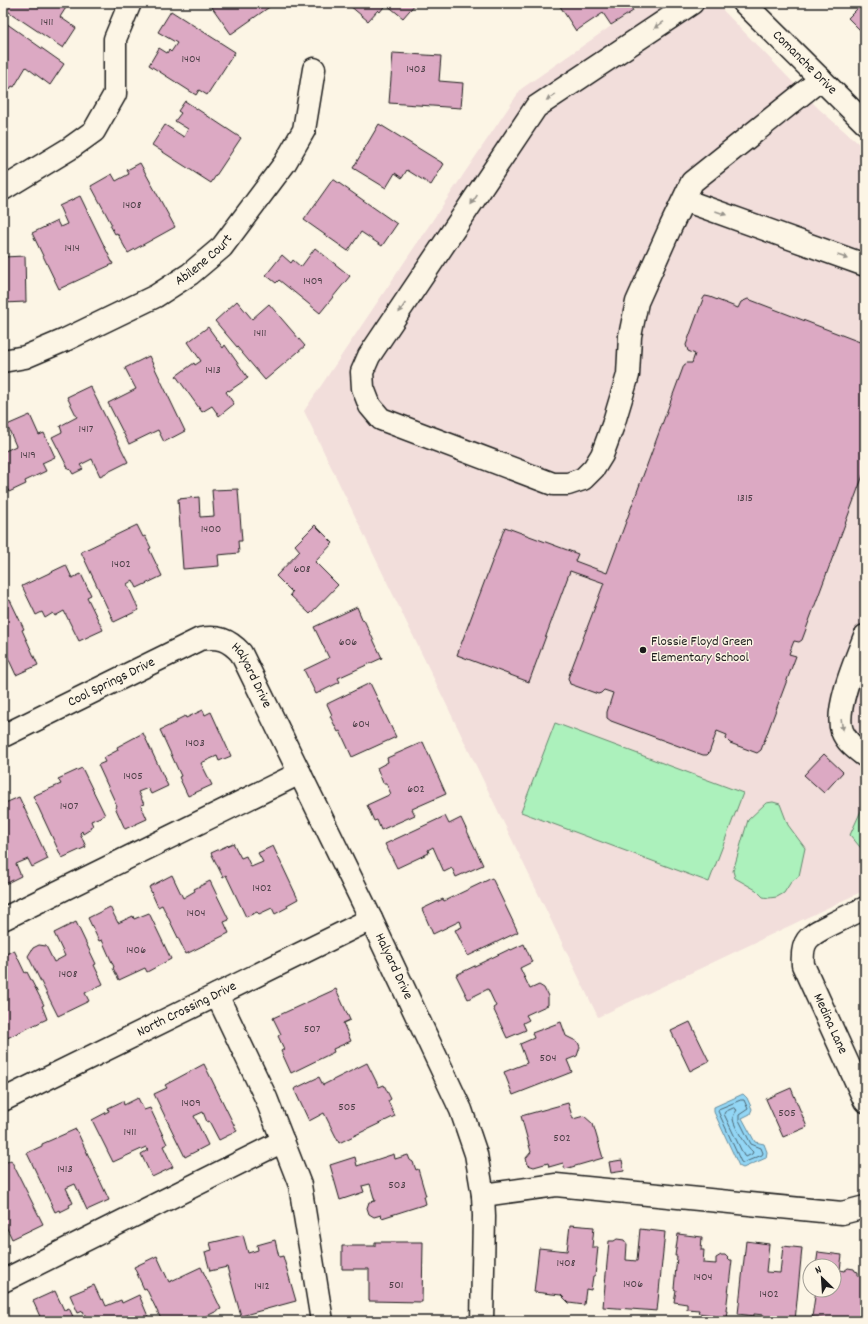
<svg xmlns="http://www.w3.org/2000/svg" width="868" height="1324" viewBox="0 0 868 1324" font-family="Dekko,sans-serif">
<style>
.built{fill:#f2dedb}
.green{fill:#acf1bc;stroke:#64866c}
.water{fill:#93d6f5;stroke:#638c9e}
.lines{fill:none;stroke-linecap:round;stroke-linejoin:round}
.shore{stroke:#4c6673;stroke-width:1}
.building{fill:#dca9c3;stroke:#1c1c1c}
.minor-casing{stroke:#1c1c1c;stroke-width:25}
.minor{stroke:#fcf5e5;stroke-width:22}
.oneway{fill:#97938b}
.poi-dot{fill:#1c1c1c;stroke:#fcf5e5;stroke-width:1.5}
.labels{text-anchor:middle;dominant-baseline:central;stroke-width:3;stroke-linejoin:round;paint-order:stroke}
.number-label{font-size:12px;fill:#4c3f46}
.street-label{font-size:14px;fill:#1c1c1c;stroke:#fcf5e5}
.poi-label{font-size:14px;fill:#1c1c1c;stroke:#fcf5e5;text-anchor:start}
</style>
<rect width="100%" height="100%" fill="#fcf5e5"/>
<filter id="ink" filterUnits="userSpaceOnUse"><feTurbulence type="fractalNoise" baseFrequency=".025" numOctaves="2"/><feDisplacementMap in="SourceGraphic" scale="8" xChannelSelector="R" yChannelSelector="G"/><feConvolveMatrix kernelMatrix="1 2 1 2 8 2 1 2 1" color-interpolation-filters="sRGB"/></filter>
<g filter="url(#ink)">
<path class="built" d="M644 3H716L819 109 865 149V890L598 1017 304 411 521 89Z"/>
<path class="green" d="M555 723 743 793 709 882 521 812Z
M773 802 780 804 788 825 805 848 799 876 791 882 784 893 777 897 769 898 763 897 756 890 735 878 733 871 748 820 766 803Z
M865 802V853L850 835Z"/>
<path class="water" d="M743 1094 747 1098 752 1109 750 1114 742 1118 755 1142 764 1144 767 1152 766 1158 743 1168 739 1166 714 1112V1107Z"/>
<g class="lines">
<path class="shore" d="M741 1100H744L748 1109 739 1115V1120L751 1144 761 1148 763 1153 762 1155 743 1163 741 1162 718 1111 719 1109Z
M734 1108 737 1110C735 1113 733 1115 733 1119 734 1127 747 1147 753 1152L752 1154 746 1157 744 1156 724 1114 725 1112Z"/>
</g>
<path class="building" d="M6 3H69L60 17 76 28 63 48 3 8Z
M209 3H275L231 34Z
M351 3H416L403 18 386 4 380 12 378 10 368 21 349 5Z
M558 3H638L631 7 633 11 611 25 603 13 576 31Z
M863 3H865V35L848 18Z
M171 11 235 52 207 95 199 90 196 95 149 65 159 48 167 53 169 50 171 52 177 43 158 32Z
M3 21 64 64 50 85 26 67 14 87 12 86 10 89 3 84Z
M393 53 441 56 439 81 463 83 461 108 389 103Z
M185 101 241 138 211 183 152 145 165 125 184 137 188 129 175 121 181 113 178 111Z
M379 124 444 164 431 185 407 170 402 178 395 173 386 188 353 168Z
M140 163 175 227 128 253 117 233 115 234 110 225H112L91 186 112 174 116 181 129 174 127 170Z
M333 179 397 224 382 246 361 232 348 251 304 220Z
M80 196 113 264 59 289 32 233 57 221 60 227 67 224 59 206Z
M315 248 350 276 320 313 279 280 276 283 266 275 282 255 291 263 293 260 301 267Z
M25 256 26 302 3 303V257Z
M705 296 710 297 738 308 741 302 748 299 865 344V470L802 640 799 642 794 641 792 646 789 654 796 656 761 750 757 753 730 743 726 739 727 735 717 731 709 753 707 755H703L611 721 607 718V712L613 693 604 690 601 693 598 694 570 684 568 678 604 583 570 571 529 682 457 655 505 527 578 554 575 561 607 573 684 365 687 363H692L695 354 688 351 686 345 703 299Z
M237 301 252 319 269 304 305 346 265 380 215 321Z
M208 327 223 348 225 345 248 378 229 391 228 390 226 392 234 404 219 416 212 406 202 412 176 376 194 363 195 365 201 361 188 342Z
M149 356 185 431 164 442 158 430 129 444 108 403 136 389 125 368Z
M90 386 128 462 100 476 92 459 80 465 83 469 73 474 70 469 69 470 52 437 62 432 60 426 77 417 67 397Z
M30 415 39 435 44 433 55 457 42 463 46 471 25 481 26 484 9 492 3 479V452L16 446 7 425Z
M238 489 242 541H238L239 553 218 555 219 566 183 569 178 499 199 497 200 517 214 516 212 490Z
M137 525 143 537 145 536 151 548 149 549 162 576 137 588 133 580 127 584 139 610 114 622 81 552Z
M315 525 333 543 315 562 338 585 310 614 290 595 292 592 276 576 300 551 295 545Z
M66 565 72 578 81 574 91 595 87 597 103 630 79 641 64 611 55 616 53 613 45 618 42 612 36 615 22 586Z
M3 590 7 601 10 600 24 629 22 630 38 665 16 675 3 647Z
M357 607 363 621 364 620 382 658 338 678 340 682 316 694 304 670 329 658 314 627Z
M370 683 396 737 352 757 340 731 338 732 330 716 332 715 327 704Z
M203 710 205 715 211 712 231 756 219 761 217 756 201 763 212 785 188 796 179 777 181 776 160 730 177 722V720L185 716 186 718Z
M143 733 168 786 151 794 148 788 138 792 144 804 141 805 147 819 125 829 115 807 117 806 98 765 105 762 103 758 118 750 117 747Z
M423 742 446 794 412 809 415 815 381 830 377 820 374 821 367 805 391 794 386 783H383L377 768 388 762 387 758Z
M824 754 843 772 824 793 804 775Z
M82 768 105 815 91 821 93 826 90 827 91 829 83 834 82 831 80 833 86 847 62 858 33 796 61 784 58 779Z
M19 797 48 859 32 867 28 859 16 864 21 876 3 885V804Z
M445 816 449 824 461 818 483 865 456 877 452 868 444 872 433 847 428 850 429 853 397 868 385 844Z
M233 843 241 858 246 856 251 867 263 862 258 853 273 846 298 899 287 905 288 907 275 914 272 908 259 914 257 912 246 917 226 875 223 877 211 853Z
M172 875 183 898 195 891 194 889 210 881 229 920 224 922 229 933 186 954 162 905 158 907 149 887Z
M492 878 518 932 468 956 455 930 462 927 460 921 433 934 422 909 443 899 444 901Z
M110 907 118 923 133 916 134 919 149 913 171 959 147 972 145 968 119 980 113 968 114 967 102 940 99 941 88 918Z
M76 922 96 964 94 965 103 984 85 993 89 1001 58 1016 28 956 33 948 39 945 46 946 54 962 65 956 54 933Z
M524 944 532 962 520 968 530 989 539 985 544 988 548 996V1005L526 1015 529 1020 523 1023 526 1030 507 1038 493 1008 496 1006 488 989 468 999 456 975 510 949 511 950Z
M14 950 25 973 27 972 44 1005 42 1006 47 1019 5 1039 3 1038V958L7 956 6 954Z
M336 989 350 1020 343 1023 351 1041 333 1049 334 1052 291 1073 281 1051 284 1049 278 1036 281 1034 273 1018Z
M561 1022 566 1036 578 1042 580 1047 577 1056 567 1060 572 1072 513 1095 504 1072 527 1063 520 1044 534 1038 532 1033Z
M690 1022 709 1061 690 1071 671 1031Z
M367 1063 379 1087 384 1085 391 1099 388 1101 395 1116 339 1143 324 1113 309 1121 294 1089 319 1077 323 1085Z
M204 1064 237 1131 219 1140 209 1121 207 1122 203 1112 194 1116 208 1145 185 1157 154 1094 167 1088 165 1085Z
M791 1088 807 1127 783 1137 766 1099Z
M138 1098 144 1110 150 1108 167 1144 163 1146 173 1167 152 1177 141 1154 148 1150 146 1147 113 1162 92 1120 109 1111 108 1108 123 1101 124 1105Z
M568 1103 573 1119 584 1116 593 1124 603 1158 565 1169 563 1163 549 1167 548 1163 534 1167 528 1165 526 1158 531 1152 521 1116Z
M76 1129 109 1200 87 1210 75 1184 66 1188 73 1203 69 1205 70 1207 60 1212 59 1210 55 1212 27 1153 42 1146V1144Z
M394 1154 395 1159 408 1155 410 1160 413 1162 416 1170 418 1169 426 1196H424L426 1204 382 1218 381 1215 374 1217 369 1214 367 1208 369 1202 375 1201 370 1184 362 1186 364 1192 340 1200 330 1165 355 1157 357 1166Z
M11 1160 43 1224 12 1239 3 1220V1164Z
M622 1160 624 1171 611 1173 609 1162Z
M570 1225 594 1227 592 1247H598L595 1276H593L591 1290 586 1289 584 1305 569 1303 561 1295 534 1292 539 1248 567 1251Z
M640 1229 665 1232 657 1311 603 1307 609 1241H614L617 1239 624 1240 627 1244 626 1260 637 1261Z
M678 1234 702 1237 701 1250H704L703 1263 716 1264V1258L721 1255H725L730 1260H732L726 1311H728L727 1318 713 1317V1315L698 1313 699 1310 687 1309V1304L674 1302 676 1290 674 1289 677 1256H675Z
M243 1235 248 1253 258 1250 257 1245 275 1240 279 1257 283 1256 296 1301 241 1316 227 1267 210 1271 205 1252 212 1250 210 1243Z
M746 1241 769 1244 766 1272 780 1273 783 1246 802 1248 795 1321H767V1318H764V1315L754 1314V1316L738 1314Z
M375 1242H423L422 1302 369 1301V1269H342V1246H375Z
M818 1252 842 1255 840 1270 844 1271 848 1268 854 1269 855 1271 858 1272V1276L865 1278V1321H840L812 1317 816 1290H834V1266H816Z
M157 1256 169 1282 201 1267 221 1309 203 1318V1320L201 1321H162L146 1288 144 1289 134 1267Z
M94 1285 101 1300 103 1299 106 1306 121 1300 122 1303 139 1295 150 1321H88L83 1311 78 1313 70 1295Z
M55 1291 64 1310 69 1308 75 1321H42L33 1301Z"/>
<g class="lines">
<defs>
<g id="minor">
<path d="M692 3 536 107 369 356 362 372 363 388 370 406 381 419 553 484H568L583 479 594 468 602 455 613 425 628 375 630 336 637 302 671 226 692 182 821 79"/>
<path id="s1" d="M744 3 865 123"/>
<path d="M3 189 69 149 94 131 115 94V39L130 3"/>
<path d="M684 200 865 265"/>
<path id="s2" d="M3 361 25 357 65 340 156 296 190 274 222 247 285 163 304 130 314 69"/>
<path d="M865 636C857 657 834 709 842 731 846 742 856 749 865 756"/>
<path id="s3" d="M3 736 200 639C218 636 228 639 241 653L371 919 461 1110 476 1154 483 1195 484 1216 482 1321"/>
<path id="s4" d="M865 908C852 914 840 920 828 926 808 936 801 941 803 965L865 1101"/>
<path d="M3 919 300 773"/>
<path d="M217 995 266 1098 300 1185 322 1321"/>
<path id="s5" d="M3 1100 371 919"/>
<path d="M483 1195 556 1185 842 1213 865 1207"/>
<path d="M3 1281 283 1141"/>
</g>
</defs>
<use href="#minor" class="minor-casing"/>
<use href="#minor" class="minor"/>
</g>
<defs><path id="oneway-solid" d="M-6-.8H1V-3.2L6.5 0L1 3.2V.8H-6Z"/></defs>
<g class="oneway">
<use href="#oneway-solid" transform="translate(659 25) rotate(146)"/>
<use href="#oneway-solid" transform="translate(551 97) rotate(146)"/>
<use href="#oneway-solid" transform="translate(474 200) rotate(124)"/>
<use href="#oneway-solid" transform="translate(721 213) rotate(20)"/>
<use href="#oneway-solid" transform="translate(843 257) rotate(20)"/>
<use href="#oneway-solid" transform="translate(402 308) rotate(124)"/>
<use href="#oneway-solid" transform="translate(842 725) rotate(82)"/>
</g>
</g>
<circle class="poi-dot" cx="643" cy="650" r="4"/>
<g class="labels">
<g class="number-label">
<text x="47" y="22">1411</text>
<text x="191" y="59">1404</text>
<text x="416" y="69">1403</text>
<text x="132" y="205">1408</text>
<text x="72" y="248">1414</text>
<text x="313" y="281">1409</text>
<text x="260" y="333">1411</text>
<text x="213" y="370">1413</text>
<text x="86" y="429">1417</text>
<text x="28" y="455">1419</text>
<text x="745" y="498">1315</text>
<text x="211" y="529">1400</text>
<text x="121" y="564">1402</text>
<text x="302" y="569">608</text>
<text x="348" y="642">606</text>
<text x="361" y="724">604</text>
<text x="195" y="743">1403</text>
<text x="133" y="776">1405</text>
<text x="416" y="789">602</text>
<text x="69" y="806">1407</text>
<text x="262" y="888">1402</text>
<text x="196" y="913">1404</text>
<text x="136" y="950">1406</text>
<text x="68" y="974">1408</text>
<text x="312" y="1029">507</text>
<text x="548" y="1058">504</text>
<text x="191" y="1103">1409</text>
<text x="347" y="1107">505</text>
<text x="787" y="1113">505</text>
<text x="130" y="1132">1411</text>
<text x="562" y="1138">502</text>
<text x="65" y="1169">1413</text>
<text x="397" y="1185">503</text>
<text x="566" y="1263">1408</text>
<text x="703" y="1277">1404</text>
<text x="633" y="1284">1406</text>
<text x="396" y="1285">501</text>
<text x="262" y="1286">1412</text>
<text x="769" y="1294">1402</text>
</g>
<g class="street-label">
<text stroke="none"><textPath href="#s1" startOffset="85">Comanche Drive</textPath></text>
<text stroke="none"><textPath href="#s2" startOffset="227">Abilene Court</textPath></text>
<text stroke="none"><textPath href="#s3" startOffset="290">Halyard Drive</textPath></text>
<text stroke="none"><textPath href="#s3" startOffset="121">Cool Springs Drive</textPath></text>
<text stroke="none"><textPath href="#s3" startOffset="614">Halyard Drive</textPath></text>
<text stroke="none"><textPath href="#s5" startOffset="205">North Crossing Drive</textPath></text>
<text stroke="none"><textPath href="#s4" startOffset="157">Medina Lane</textPath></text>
</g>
<g class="poi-label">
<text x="651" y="642">Flossie Floyd Green<tspan x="651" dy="16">Elementary School</tspan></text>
</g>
</g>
<rect width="868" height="1324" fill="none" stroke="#fcf5e5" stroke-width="16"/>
<rect x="8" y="8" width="852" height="1308" fill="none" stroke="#1c1c1c" stroke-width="1.5" filter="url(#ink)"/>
<g transform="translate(822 1278) rotate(335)"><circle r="19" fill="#fcf5e5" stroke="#a29e95"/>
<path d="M0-3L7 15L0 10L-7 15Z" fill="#1c1c1c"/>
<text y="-6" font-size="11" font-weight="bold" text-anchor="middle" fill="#1c1c1c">N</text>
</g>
</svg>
